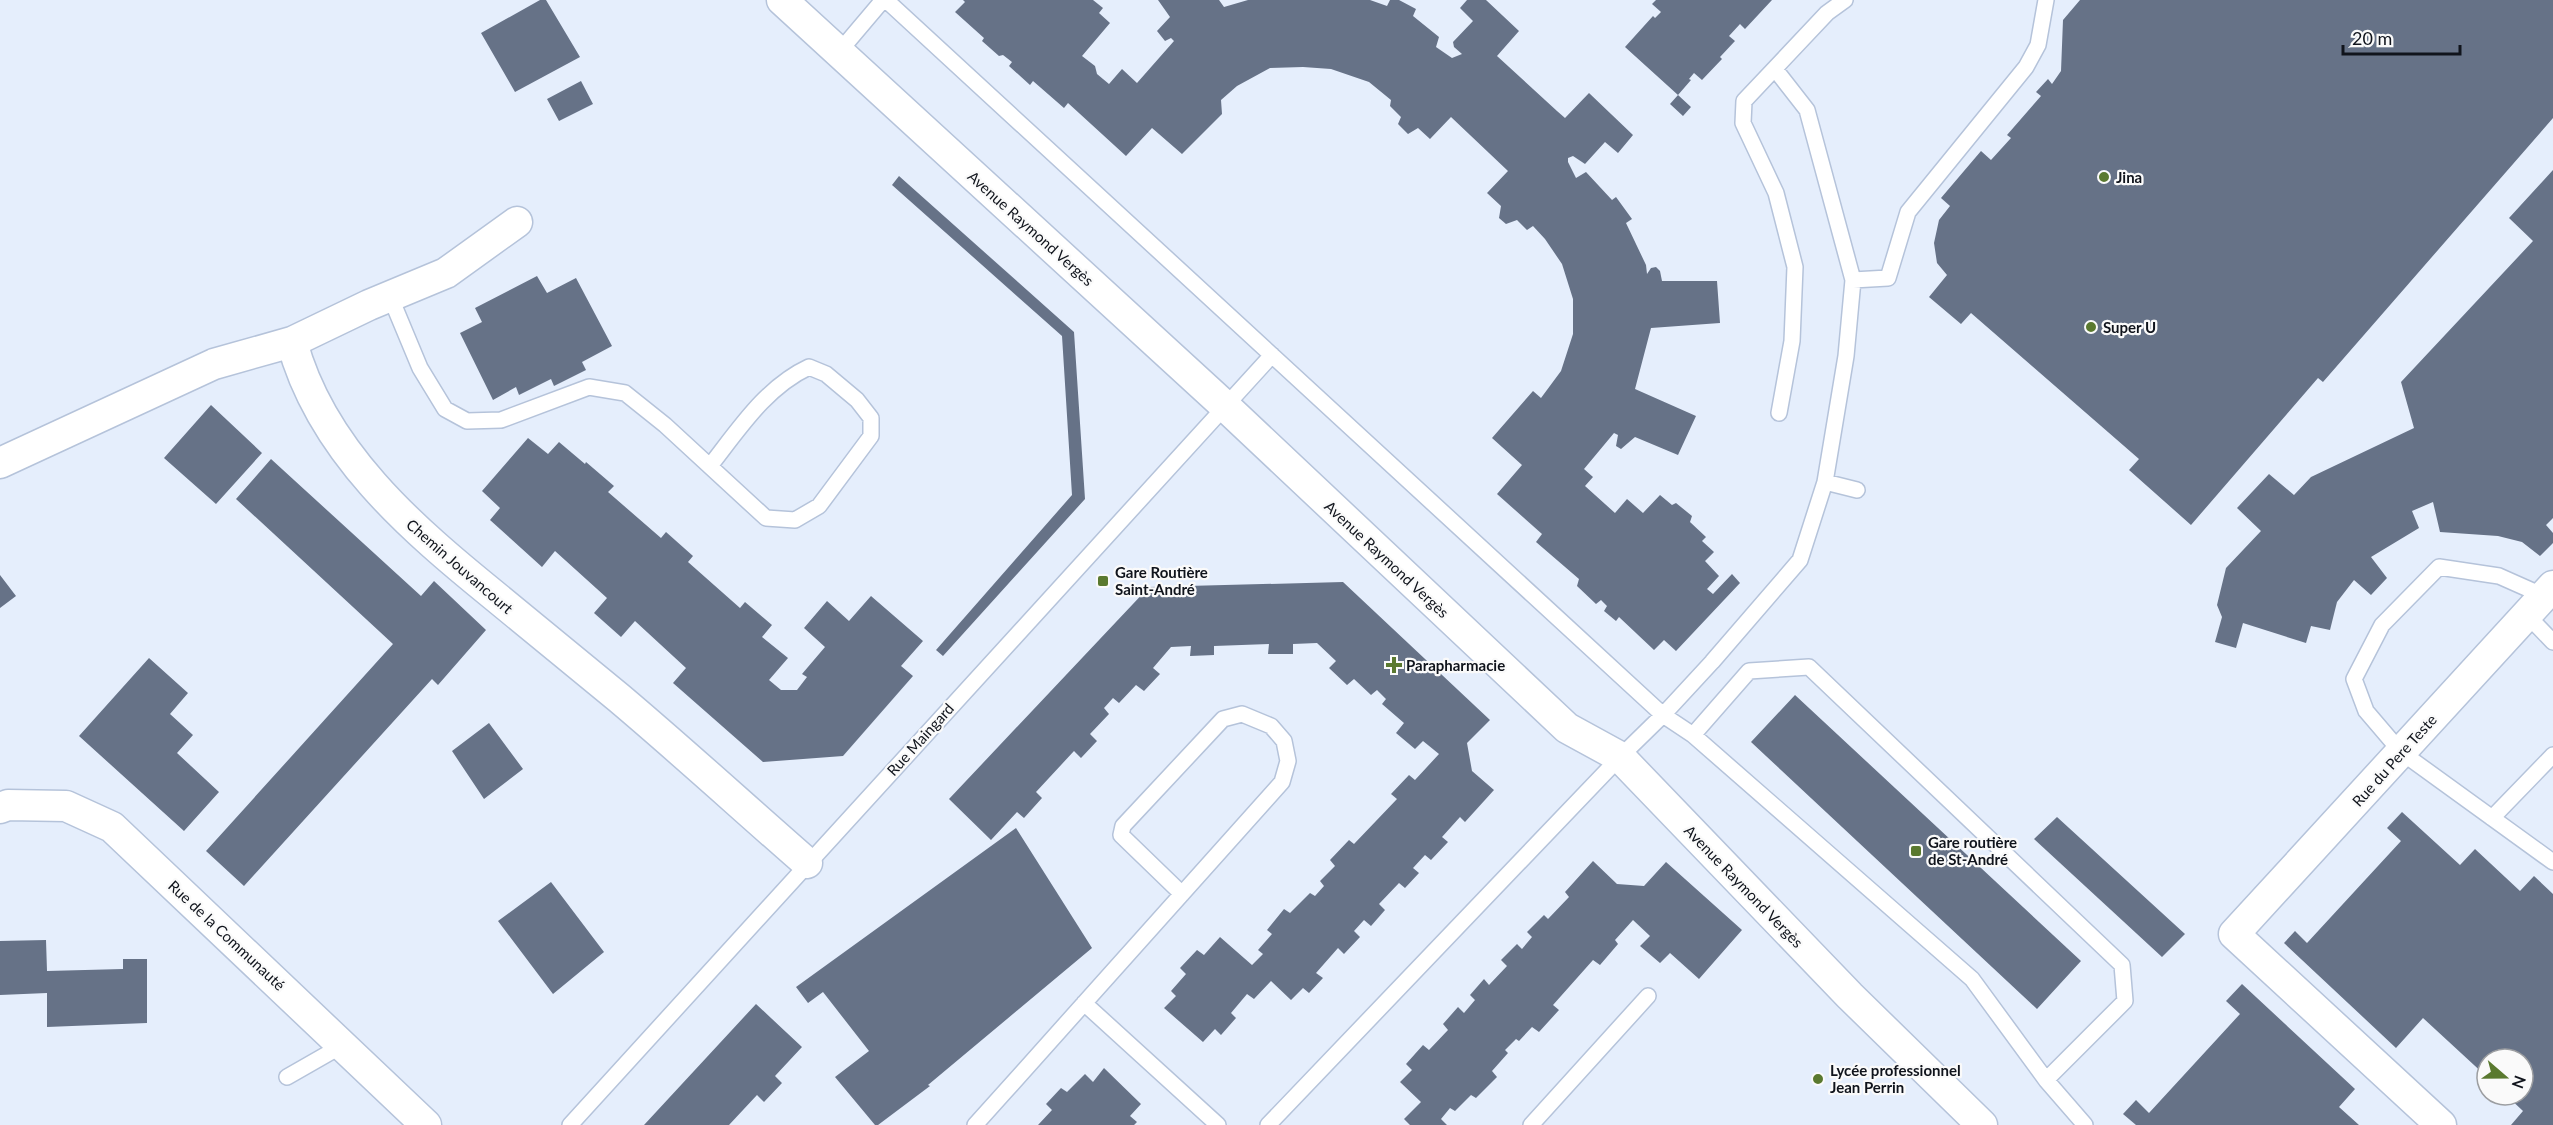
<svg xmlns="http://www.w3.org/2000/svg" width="2553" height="1125" viewBox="0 0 2553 1125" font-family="Lato,sans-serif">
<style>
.building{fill:#667287}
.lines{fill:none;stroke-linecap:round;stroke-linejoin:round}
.service-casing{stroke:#b5c3da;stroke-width:18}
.minor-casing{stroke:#b5c3da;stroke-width:33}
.service{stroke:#fff;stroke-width:15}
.minor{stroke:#fff;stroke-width:30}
.poi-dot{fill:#5a792f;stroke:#fafafa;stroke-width:2}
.labels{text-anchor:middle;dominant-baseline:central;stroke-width:4.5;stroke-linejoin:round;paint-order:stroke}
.poi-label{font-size:15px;font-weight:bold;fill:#10141c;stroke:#fafafa;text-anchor:start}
.street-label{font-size:15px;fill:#10141c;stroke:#fafafa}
</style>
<rect width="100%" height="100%" fill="#e5eefc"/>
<path class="building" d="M540 0H546L580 57 515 92 481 33Z
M963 0H1093L1103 8 1099 13 1110 23 1082 56 1095 66 1097 74 1109 84 1122 69 1137 83 1174 41 1171 38 1165 41 1157 31 1170 17 1158 0H1219L1224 7 1248 0H1370L1387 6 1390 0H1399L1416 9 1413 16 1439 37 1436 47 1452 58 1462 54 1454 47 1453 42 1473 21 1460 8 1467 0H1486L1519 31 1497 56 1557 111 1565 118 1589 93 1633 135 1618 153 1605 142 1585 164 1573 156 1568 158V162L1576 178 1586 172 1612 200 1616 197 1632 219 1626 223 1646 265 1647 274 1651 268 1656 267 1660 271 1662 281H1717L1720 323 1651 328 1635 389 1696 416 1678 455 1635 437 1621 449 1616 446 1618 435 1614 433 1584 469 1593 477 1585 486 1615 513 1627 499 1643 513 1660 495 1672 505 1676 503 1692 516 1690 522 1706 537 1702 541 1714 552 1705 561 1719 576 1707 589 1713 594 1732 574 1740 583 1676 651 1664 640 1654 650 1619 617 1616 621 1604 611 1607 606 1601 600 1596 604 1577 586 1579 579 1536 542 1542 534 1497 494 1522 465 1492 438 1533 391 1541 398 1561 371 1573 334V299L1562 264 1545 239 1533 226 1527 230 1517 220 1506 224 1499 218 1501 206 1487 193 1508 171 1451 117 1430 139 1418 128 1408 134 1398 124 1401 117 1390 106 1391 100 1369 82 1331 69 1303 67 1270 68 1237 86 1221 100 1222 114 1182 154 1152 128 1126 156 1068 103 1064 108 1033 81 1030 85 1009 66 1012 62 1003 55 999 56 982 41 984 38 955 12 965 2Z
M1656 0H1772L1745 29 1740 24 1729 36 1735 41 1720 57 1722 59 1702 80 1694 73 1689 79 1691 80 1678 95 1625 47 1653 16 1655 18 1661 12 1652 4Z
M2080 0H2553V118L2323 382 2318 378 2191 525 2129 470 2139 459 1971 313 1961 324 1929 297 1947 275 1937 263 1934 243 1939 220 1950 206 1941 198 1981 151 1991 160 2011 138 2007 135 2041 96 2036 92 2048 79 2052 84 2061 71 2063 20Z
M581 81 593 104 559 121 547 99Z
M1678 95 1691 107 1683 116 1670 104Z
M2553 170V518L2546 525 2553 533V543L2540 556 2522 542 2498 536 2440 532 2433 502 2412 511 2419 528 2371 557 2387 578 2371 595 2354 580 2337 602 2330 630 2311 626 2306 643 2243 623 2236 648 2215 642 2222 617 2217 605 2226 568 2261 531 2237 508 2269 474 2294 495 2311 477 2414 428 2401 382 2533 241 2509 218Z
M899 176 1074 332 1085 499 943 656 936 650 1072 495 1062 336 892 185Z
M537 276 547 293 576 278 612 346 582 362 586 370 554 386 551 379 519 395 516 387 493 400 460 333 482 322 475 308Z
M211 405 262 453 216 504 164 458Z
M528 438 548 454 559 442 585 464 586 462 614 486 608 492 661 538 666 532 693 556 688 562 740 608 745 602 772 625 762 637 788 658 769 680 781 690H797L807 677 802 674 825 647 804 628 827 601 849 621 871 596 923 641 901 666 913 676 843 756 763 762 673 683 686 668 635 621 621 637 594 613 607 598 555 551 542 567 490 520 500 508 482 491Z
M271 459 421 596 434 581 486 630 438 685 432 679 244 886 206 851 393 644 236 499Z
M0 575 16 596 0 608Z
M1343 582 1490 720 1467 743 1472 771 1494 790 1465 822 1460 817 1442 837 1448 842 1431 860 1425 855 1413 868 1419 873 1405 888 1399 883 1379 904 1385 910 1371 926 1364 920 1354 931 1360 937 1344 954 1338 948 1316 973 1323 978 1309 993 1303 988 1291 1000 1271 981 1254 999 1247 994 1231 1013 1236 1018 1221 1035 1215 1029 1203 1042 1164 1008 1176 996 1171 991 1186 974 1180 968 1197 950 1204 955 1220 937 1252 965 1263 954 1258 950 1272 934 1267 930 1284 909 1290 913 1310 893 1315 896 1324 886 1320 881 1335 866 1330 860 1349 840 1354 844 1397 799 1391 794 1409 775 1415 780 1439 754 1423 741 1415 749 1396 733 1404 723 1382 704 1386 699 1377 690 1371 695 1354 679 1347 685 1329 668 1336 661 1317 643 1293 644V654H1268L1269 644 1214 646V655L1190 656 1191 646 1171 647 1153 668 1160 674 1144 691 1136 685 1119 703 1113 698 1104 708 1109 714 1090 734 1097 741 1081 758 1074 751 1036 792 1042 798 1024 818 1017 812 991 840 949 799 1149 587Z
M149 658 188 693 170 714 193 735 177 753 219 792 184 831 79 736Z
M1795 695 2081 961 2037 1009 1751 742Z
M489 723 523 769 484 799 452 751Z
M2402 812 2460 865 2475 849 2520 891 2534 876 2553 894V1125H2511L2523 1111 2506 1095H2523V1059H2487V1077L2423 1018 2396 1048 2284 943 2295 931 2307 943 2401 841 2387 828Z
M2057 817 2185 934 2162 957 2034 839Z
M1016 828 1092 948 928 1085 930 1086 878 1125H875L835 1077 869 1051 823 992 808 1003 796 987Z
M1593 861 1617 884 1644 886 1666 862 1742 930 1699 979 1670 953 1660 963 1640 946 1650 936 1633 920 1615 940 1618 944 1600 965 1593 960 1553 1005 1559 1010 1539 1032 1532 1027 1519 1041 1516 1039 1505 1050 1508 1053 1492 1071 1497 1077 1476 1098 1471 1095 1455 1111 1450 1108 1441 1119 1447 1125H1410L1404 1119 1421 1102 1400 1082 1412 1070 1406 1064 1423 1045 1429 1050 1448 1030 1443 1024 1458 1007 1464 1013 1475 1000 1470 995 1484 979 1489 985 1507 966 1501 960 1517 944 1522 949 1532 937 1527 932 1544 915 1548 919 1569 897 1565 892Z
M551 882 604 952 553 994 498 921Z
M46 940 47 971 123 969V959H147V1023L47 1027V993L0 995V941Z
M2242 984 2355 1089 2339 1107 2359 1125H2136L2123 1114 2136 1100 2149 1113 2240 1014 2226 1001Z
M756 1004 802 1047 775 1076 782 1083 764 1102 757 1095 729 1125H644Z
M1104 1068 1141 1104 1130 1116 1137 1122 1134 1125H1038L1052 1110 1046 1104 1061 1088 1067 1092 1085 1074 1093 1082Z"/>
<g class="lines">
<defs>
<path id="service" d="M886 0 1663 715 1693 735 1972 979 2046 1080 2085 1125
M839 52 883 0
M1853 280 1888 278 1908 212 2026 67 2038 45 2046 0
M390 296 420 368 445 409 467 421 501 420 589 387 625 393 665 425 766 518 795 520 819 506 871 436V418L857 400 826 374 809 367C766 387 739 429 710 466
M1779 413 1792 341 1795 267 1776 193 1743 123 1744 101 1827 13 1845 0
M1825 482 1857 490
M2544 596 2499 576 2439 567 2382 625 2354 679 2366 711 2401 752 2553 862
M2527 615 2553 642
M1693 735 1749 671 1809 667 2122 965 2125 1001 2046 1080
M2492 818 2553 755
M1084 1003 1218 1125
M287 1077 343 1045
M570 1125 1272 355
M975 1125C1078 1011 1180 896 1282 782L1288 761 1284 741 1271 726 1242 714 1223 719 1123 826 1121 835 1182 894
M1268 1125 1620 757 1663 715 1712 662 1800 560 1825 482 1846 356 1853 280 1807 110 1775 69
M1531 1125 1648 996"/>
<path id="minor" d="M782 0 1225 406 1567 728 1620 757 1850 996 1982 1125
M292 342 369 305 446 273 517 222
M0 463 214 364 292 342C321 451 412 529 496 597 537 631 578 664 619 698 683 752 744 808 807 863
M0 808 8 805 66 806 112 827 426 1125
M2441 1125 2234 934 2553 586"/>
</defs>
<use href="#service" class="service-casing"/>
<use href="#minor" class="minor-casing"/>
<use href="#service" class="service"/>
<use href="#minor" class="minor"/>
</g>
<g class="poi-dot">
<circle cx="2104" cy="177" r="6"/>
<circle cx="2091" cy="327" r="6"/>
<rect x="1097" y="575" width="12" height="12" rx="3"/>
<path d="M1391 656h6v6h6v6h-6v6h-6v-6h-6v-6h6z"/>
<rect x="1910" y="845" width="12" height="12" rx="3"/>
<circle cx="1818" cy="1079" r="6"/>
</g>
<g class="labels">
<g class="poi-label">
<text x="2116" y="177">Jina</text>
<text x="2103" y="327">Super U</text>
<text x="1115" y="572">Gare Routière<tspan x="1115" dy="17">Saint-André</tspan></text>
<text x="1406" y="665">Parapharmacie</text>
<text x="1928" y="842">Gare routière<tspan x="1928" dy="17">de St-André</tspan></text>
<text x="1830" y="1070">Lycée professionnel<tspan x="1830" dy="17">Jean Perrin</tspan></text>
</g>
<g class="street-label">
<text transform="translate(1031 228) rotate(42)">Avenue Raymond Vergès</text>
<text transform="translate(1387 559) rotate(43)">Avenue Raymond Vergès</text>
<text transform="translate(460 566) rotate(41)">Chemin Jouvancourt</text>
<text transform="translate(920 739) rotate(-48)">Rue Maingard</text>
<text transform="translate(2394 760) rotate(-48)">Rue du Pere Teste</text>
<text transform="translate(1744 886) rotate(46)">Avenue Raymond Vergès</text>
<text transform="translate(227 935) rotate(43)">Rue de la Communauté</text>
</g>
</g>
<g transform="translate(2505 1077) rotate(110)"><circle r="28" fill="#fafafa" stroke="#9c9ea1" stroke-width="1.5"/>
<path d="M0-4.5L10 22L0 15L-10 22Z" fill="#5a792f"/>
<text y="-9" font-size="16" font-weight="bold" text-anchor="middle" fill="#10141c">N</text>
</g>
<path d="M2343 45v9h117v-9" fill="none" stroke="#10141c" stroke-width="3"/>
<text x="2352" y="45" font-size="18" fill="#10141c" stroke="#fafafa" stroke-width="4.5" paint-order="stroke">20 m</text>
</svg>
